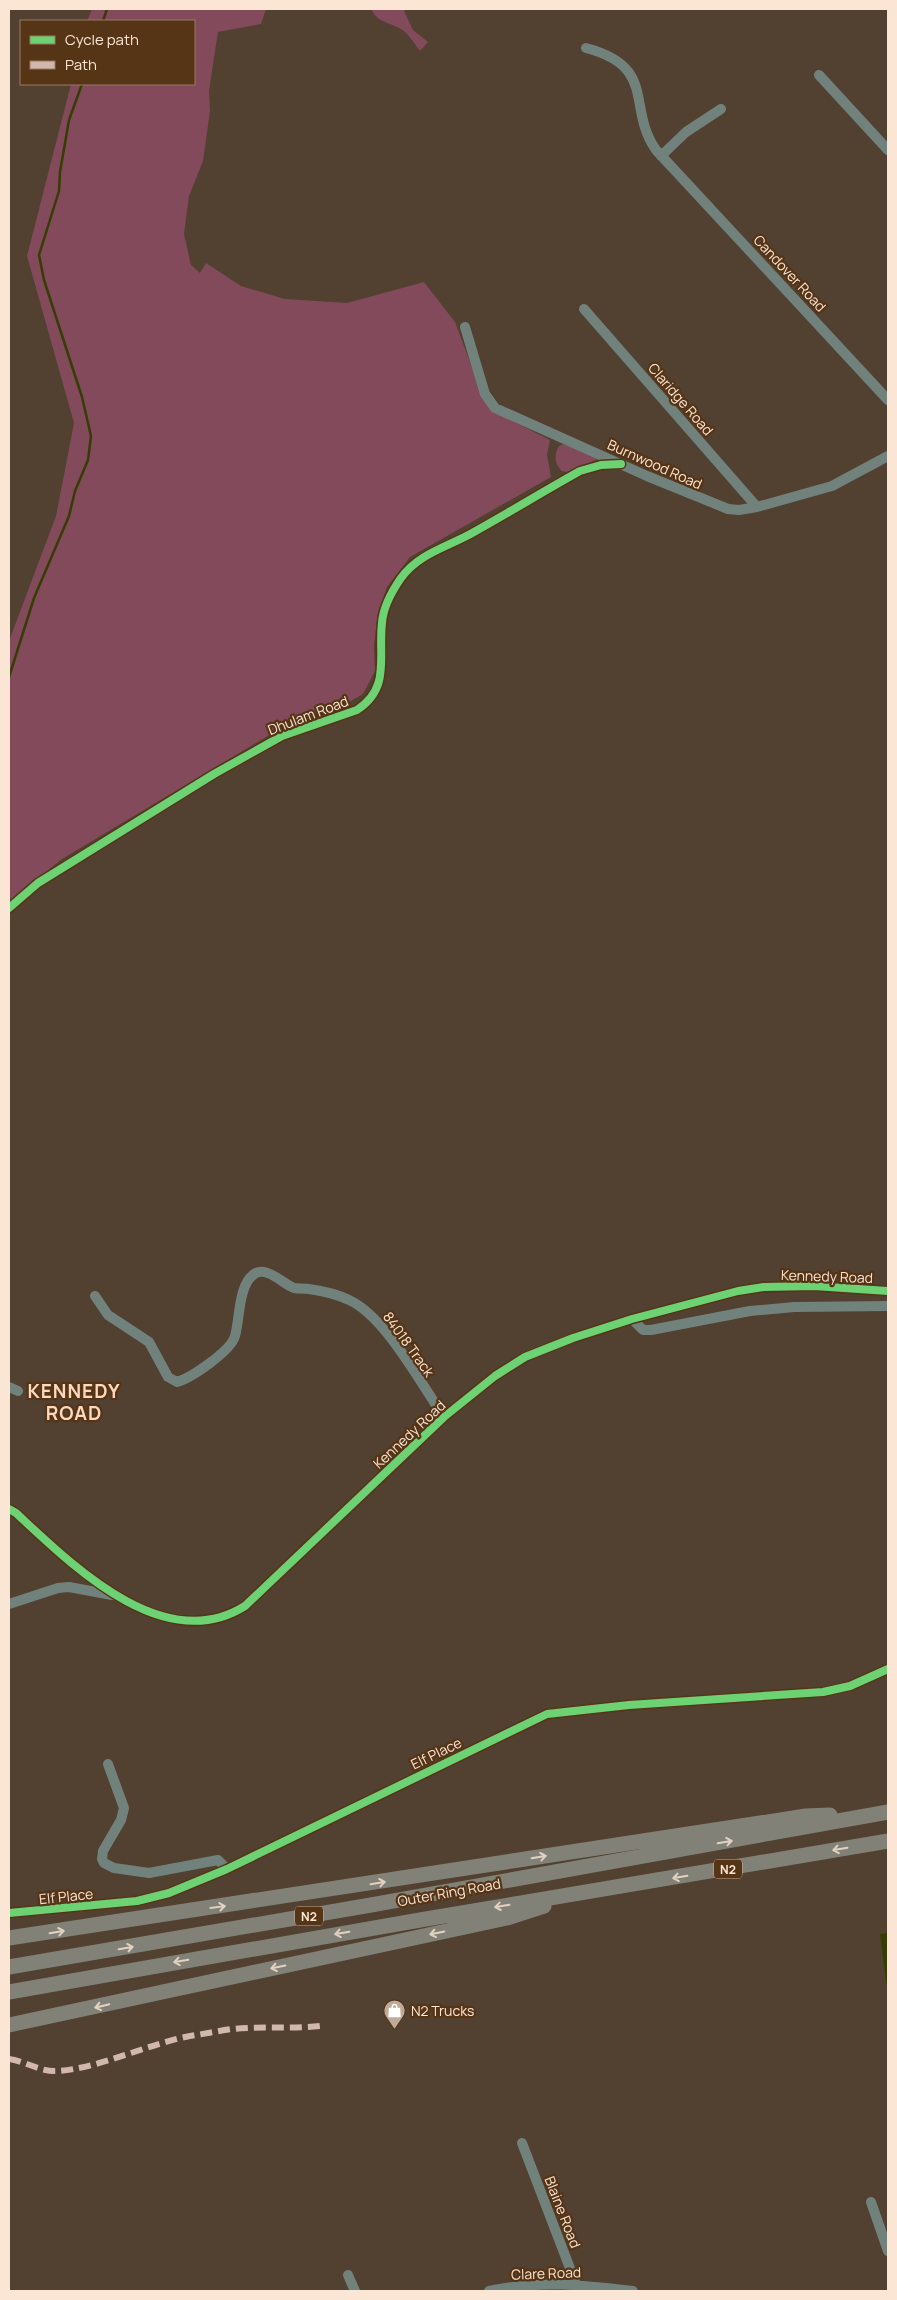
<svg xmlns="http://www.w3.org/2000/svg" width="897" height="2300" viewBox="0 0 897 2300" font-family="Manrope,sans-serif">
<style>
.green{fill:#824a5a}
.water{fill:#363d04}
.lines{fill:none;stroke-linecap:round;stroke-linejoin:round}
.stream{stroke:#363d04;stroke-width:2.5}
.minor{stroke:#71827c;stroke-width:10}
.highway{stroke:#818177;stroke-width:15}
.quiet{stroke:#d1b7ad;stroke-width:6;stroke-dasharray:12 6;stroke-linecap:butt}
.cycleway-casing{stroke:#563416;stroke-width:11}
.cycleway{stroke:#6cd273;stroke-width:8}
.oneway{stroke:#e3d1c1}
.labels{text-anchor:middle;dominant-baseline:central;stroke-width:4.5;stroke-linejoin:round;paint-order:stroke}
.shield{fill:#563416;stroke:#cab09b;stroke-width:1}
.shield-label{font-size:12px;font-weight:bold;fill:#fbe5d4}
.street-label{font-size:14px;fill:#fbe5d4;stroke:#563416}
.poi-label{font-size:14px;fill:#fbe5d4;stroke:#563416;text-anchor:start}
.district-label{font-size:19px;font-weight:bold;letter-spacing:1px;fill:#fbd8be;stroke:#563416}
</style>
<rect width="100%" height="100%" fill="#524030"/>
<path class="green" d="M92 9H266L261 24 218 32 209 91 210 111 203 161 189 196 184 234 191 265 200 273 206 263 241 286 285 299 347 303 424 282 455 322 485 402 493 411 550 440 547 455 551 477 410 557 387 587 378 613 374 645 375 671 363 694 344 705 286 725 62 859 9 902V641L56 516 74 423 27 256 71 84H194V21H87Z
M371 9H408L404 11 413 30 428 42 420 51C415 45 410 36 404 31 392 22 378 24 371 9Z
M563 444 566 445 598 459 567 472 562 471C554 464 554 454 559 446Z"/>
<path class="water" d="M888 1933V1987L886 1982 880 1934Z"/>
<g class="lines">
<path class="stream" d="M103 21 107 9
M9 677 34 598 69 516 75 491 88 460 91 436 82 397 44 280 39 255 59 191 60 172 69 120 82 84"/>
<path class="minor" d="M586 48C658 67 626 107 656 150L888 400
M819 75 888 150
M661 156 686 132 721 109
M584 309 757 507
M465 327 485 394 495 408 647 476 728 509 739 510 757 507 832 486 888 456
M9 908 38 883 214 774 282 736 357 710C391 688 378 657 382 623 383 608 392 591 401 578 419 553 448 547 474 532 510 512 544 491 580 471L601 465 621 464
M95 1296 108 1315 149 1342 168 1377 177 1382C191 1378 231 1351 235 1336 240 1319 238 1287 253 1275 265 1264 283 1284 294 1288 299 1289 304 1288 309 1289 323 1291 337 1294 349 1300 385 1316 421 1384 444 1417
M632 1319 643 1330H651L750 1311 794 1307 888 1306
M9 1387 18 1391
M9 1509 16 1513C72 1565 164 1657 245 1606L444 1417 495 1376 525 1357 573 1338 632 1319 738 1291 764 1287 814 1286 888 1291
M9 1604 58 1588 69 1587 112 1595
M108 1764 124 1808 121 1820 103 1851 102 1859 104 1863 114 1868 149 1873 218 1860 227 1869
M9 1913 137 1901 169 1893 227 1869 547 1714 629 1705 823 1692 850 1686 888 1669
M522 2143 576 2284 575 2291
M871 2202 888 2251
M348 2275 355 2291
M489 2291C540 2280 583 2285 633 2291"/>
<path class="highway" d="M9 1938 806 1816 830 1815
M9 1967 371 1905 888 1812
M9 1992 420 1920 888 1841
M9 2025 507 1918 544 1906"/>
<path class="quiet" d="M9 2059C25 2061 40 2072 57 2071 97 2069 148 2044 190 2036 204 2034 218 2031 232 2029 261 2026 291 2029 320 2026"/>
<defs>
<path id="cycleway" d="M9 908 38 883 214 774 282 736 357 710C391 688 378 657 382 623 383 608 392 591 401 578 419 553 448 547 474 532 510 512 544 491 580 471L601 465 621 464
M9 1509 16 1513C72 1565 164 1657 245 1606L444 1417 495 1376 525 1357 573 1338 632 1319 738 1291 764 1287 814 1286 888 1291
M9 1913 137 1901 169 1893 227 1869 547 1714 629 1705 823 1692 850 1686 888 1669"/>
</defs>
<use href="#cycleway" class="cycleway-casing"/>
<use href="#cycleway" class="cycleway"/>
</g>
<defs><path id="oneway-shaft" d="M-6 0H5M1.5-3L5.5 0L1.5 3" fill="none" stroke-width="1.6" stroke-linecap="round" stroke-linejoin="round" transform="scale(1.25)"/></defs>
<g class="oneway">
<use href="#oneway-shaft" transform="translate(725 1842) rotate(-10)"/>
<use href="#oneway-shaft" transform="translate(840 1849) rotate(170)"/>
<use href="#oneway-shaft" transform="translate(539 1857) rotate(-9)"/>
<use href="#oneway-shaft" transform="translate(680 1877) rotate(170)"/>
<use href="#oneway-shaft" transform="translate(378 1883) rotate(-9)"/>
<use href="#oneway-shaft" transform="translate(502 1906) rotate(171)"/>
<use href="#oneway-shaft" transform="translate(218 1907) rotate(-8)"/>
<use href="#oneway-shaft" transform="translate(57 1932) rotate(-9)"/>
<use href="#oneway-shaft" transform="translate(342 1933) rotate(170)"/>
<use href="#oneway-shaft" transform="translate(437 1933) rotate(168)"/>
<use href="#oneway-shaft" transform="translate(126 1948) rotate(-10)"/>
<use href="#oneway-shaft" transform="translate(181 1961) rotate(170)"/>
<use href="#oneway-shaft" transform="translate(278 1967) rotate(168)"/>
<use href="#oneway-shaft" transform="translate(102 2006) rotate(167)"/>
</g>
<defs>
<symbol id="shop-pin" viewBox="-11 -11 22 30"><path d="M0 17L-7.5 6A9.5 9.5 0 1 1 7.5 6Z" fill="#c0ab9b" stroke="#563416"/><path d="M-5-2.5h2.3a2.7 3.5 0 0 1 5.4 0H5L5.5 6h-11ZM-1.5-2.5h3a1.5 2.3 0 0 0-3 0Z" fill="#fff"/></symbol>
</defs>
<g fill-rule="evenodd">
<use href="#shop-pin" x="382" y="1998" width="25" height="34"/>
</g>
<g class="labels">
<g class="shield">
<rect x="714" y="1859.5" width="28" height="19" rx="4"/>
<rect x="295" y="1906.5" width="28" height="19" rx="4"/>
</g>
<g class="shield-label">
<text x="728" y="1869">N2</text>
<text x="309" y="1916">N2</text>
</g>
<g class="street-label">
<text transform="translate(790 273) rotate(47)">Candover Road</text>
<text transform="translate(681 399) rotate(49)">Claridge Road</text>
<text transform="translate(655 464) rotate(24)">Burnwood Road</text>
<text transform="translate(308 715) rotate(-21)">Dhulam Road</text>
<text transform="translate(827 1276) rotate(2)">Kennedy Road</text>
<text transform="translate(409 1344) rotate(54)">84018 Track</text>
<text transform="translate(409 1434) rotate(-43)">Kennedy Road</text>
<text transform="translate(436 1753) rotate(-26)">Elf Place</text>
<text transform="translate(449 1892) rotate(-10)">Outer Ring Road</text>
<text transform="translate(66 1896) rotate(-6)">Elf Place</text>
<text transform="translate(563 2212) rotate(69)">Blaine Road</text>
<text transform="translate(546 2273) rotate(-2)">Clare Road</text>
</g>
<g class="poi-label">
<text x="411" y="2010">N2 Trucks</text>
</g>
<g class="district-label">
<text x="74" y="1391">KENNEDY<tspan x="74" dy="22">ROAD</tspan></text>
</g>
</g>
<rect width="897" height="2300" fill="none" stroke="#fbe5d4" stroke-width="20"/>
<rect x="20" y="20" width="175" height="65" fill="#563416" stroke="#987b62"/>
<rect x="30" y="36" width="25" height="8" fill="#6cd273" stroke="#987b62"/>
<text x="65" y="45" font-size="15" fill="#fbe5d4">Cycle path</text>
<rect x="30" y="61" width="25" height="8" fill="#d1b7ad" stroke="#987b62"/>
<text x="65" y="70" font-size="15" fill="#fbe5d4">Path</text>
</svg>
